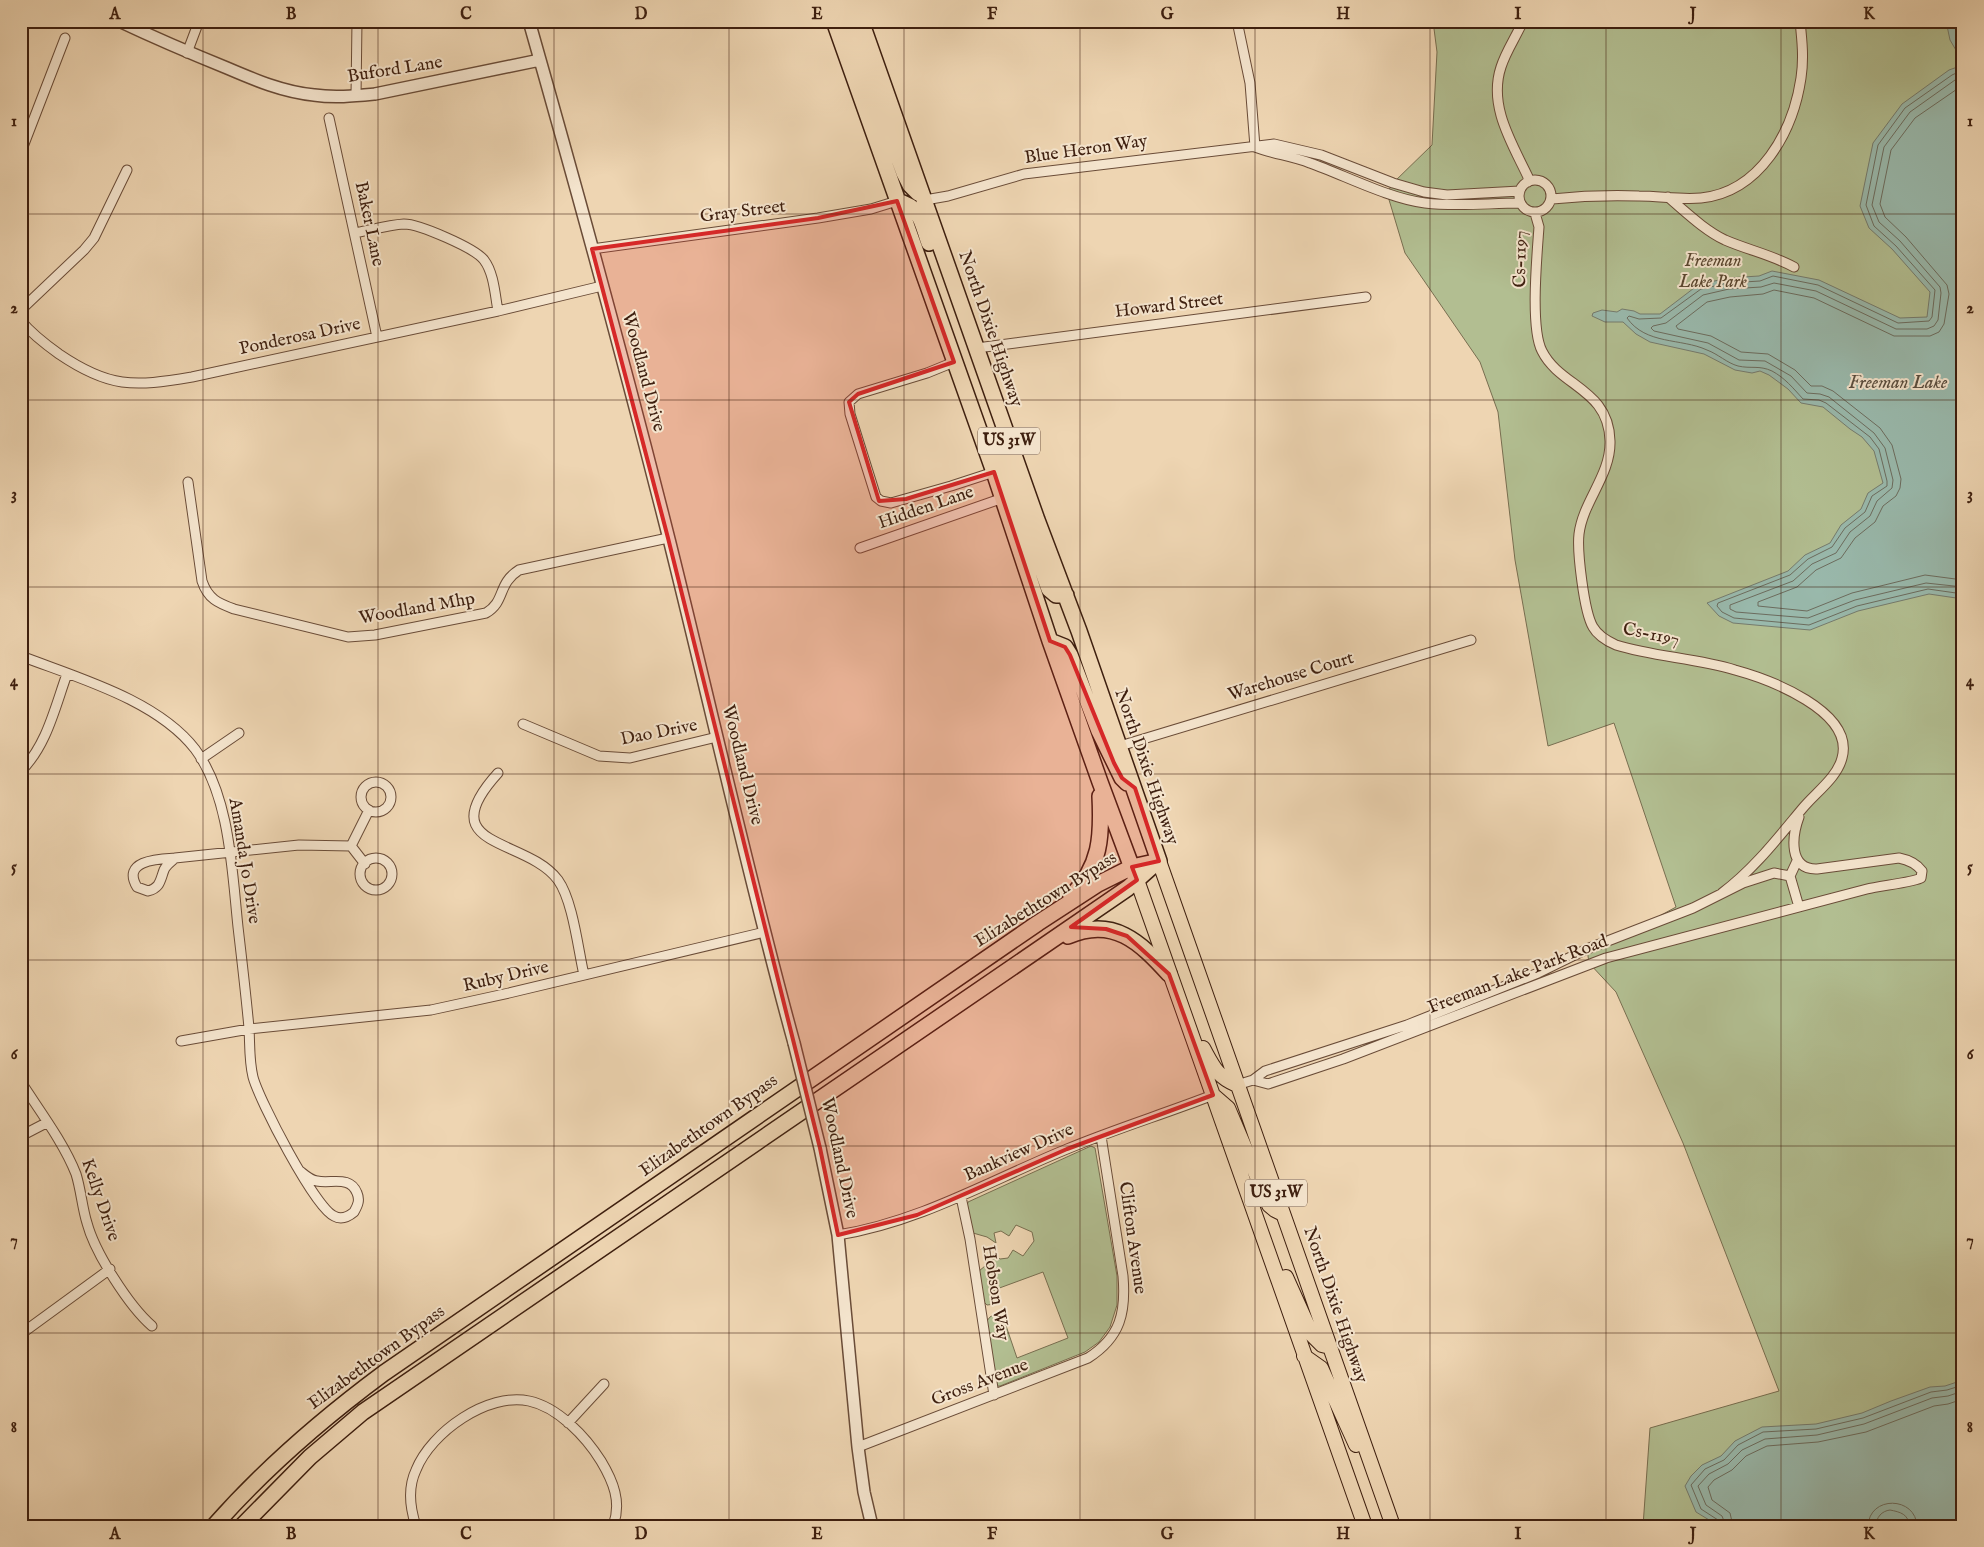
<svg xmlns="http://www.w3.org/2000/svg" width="1984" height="1547" viewBox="0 0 1984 1547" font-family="'IM FELL English',serif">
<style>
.green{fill:#b2be91;stroke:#786e50}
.water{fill:#99b9ac;stroke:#757b6d}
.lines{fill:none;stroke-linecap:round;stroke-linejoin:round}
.shore{stroke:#6c6c5e;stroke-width:1}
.minor-casing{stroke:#6a4c38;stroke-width:11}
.tertiary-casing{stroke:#6a4c38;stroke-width:14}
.primary-casing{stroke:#3e1f0f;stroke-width:16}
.trunk-casing{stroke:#3e1f0f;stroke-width:18}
.minor{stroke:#f4e4cd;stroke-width:9}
.tertiary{stroke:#f4e4cd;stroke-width:11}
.primary{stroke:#eed5b2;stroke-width:14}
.trunk{stroke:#eed5b2;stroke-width:15}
.tertiary-bridge-casing{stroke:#6a4c38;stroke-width:14;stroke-linecap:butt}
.tertiary-bridge{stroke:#f4e4cd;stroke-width:11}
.marked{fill:#d62828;fill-opacity:0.2;stroke:#d62828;stroke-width:4;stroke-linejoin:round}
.grid{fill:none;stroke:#3e1f0f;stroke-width:1;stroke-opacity:0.55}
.labels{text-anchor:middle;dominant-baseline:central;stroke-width:4;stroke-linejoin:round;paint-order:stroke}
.shield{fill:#f4e4cd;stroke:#755a48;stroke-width:1}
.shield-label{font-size:16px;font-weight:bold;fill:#3e1f0f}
.street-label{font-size:18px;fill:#3e1f0f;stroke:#f4e4cd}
.park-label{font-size:18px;font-style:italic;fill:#5b4730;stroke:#f4e4cd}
.water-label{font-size:19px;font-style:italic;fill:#594d3e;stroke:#f4e4cd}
.neatline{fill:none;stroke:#3e1f0f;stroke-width:2}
.grid-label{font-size:16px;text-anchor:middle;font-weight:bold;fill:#3e1f0f}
</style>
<rect width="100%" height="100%" fill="#eed5b2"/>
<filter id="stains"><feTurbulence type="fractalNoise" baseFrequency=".004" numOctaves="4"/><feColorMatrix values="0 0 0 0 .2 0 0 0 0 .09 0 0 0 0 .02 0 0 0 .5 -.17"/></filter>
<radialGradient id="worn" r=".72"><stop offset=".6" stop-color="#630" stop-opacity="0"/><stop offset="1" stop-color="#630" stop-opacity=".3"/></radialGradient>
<path class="green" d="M1433 21H1963V1526H1643L1650 1428 1779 1391 1683 1143 1616 992 1589 963 1587 949 1621 937 1676 907 1614 723 1548 746 1515 560 1498 412 1480 362 1405 253 1387 193 1393 183 1432 145 1437 52Z
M1091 1146 1095 1148 1117 1276V1305L1110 1327 1099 1342 1085 1352 1000 1386H996L986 1322 990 1317 998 1312 1002 1314 1017 1358 1068 1338 1043 1272 994 1290 997 1300 995 1304 987 1305 983 1301 979 1271 997 1256 1000 1259 1008 1258 1013 1250 1023 1256 1034 1241 1032 1232 1016 1225 1009 1236 1001 1231 994 1233 996 1243 987 1237 973 1233 967 1206 968 1202Z"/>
<path class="water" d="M1946 21H1963V62L1950 40Z
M1963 65V599L1929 594 1858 611 1810 630 1733 623 1719 616 1707 603 1788 571 1805 555 1830 543 1841 525 1861 509 1868 493 1883 483 1874 451 1862 437 1850 429 1823 407 1801 403 1788 389 1769 375 1760 371 1752 373 1735 370 1704 354 1650 342 1636 334 1623 322H1605L1592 316 1593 313 1602 310 1617 312 1622 309 1634 311 1640 314H1660L1698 285 1727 278 1759 276 1772 271 1819 280 1900 318 1927 317 1930 292 1892 249 1869 228 1860 206 1873 143 1902 104 1949 70Z
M1963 1380V1526H1906L1890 1521 1885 1526H1719L1696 1512 1685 1486 1691 1476 1702 1465 1721 1456 1735 1441 1762 1427 1816 1424 1862 1413 1891 1401 1930 1387 1945 1386Z"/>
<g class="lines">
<path class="shore" d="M1963 70 1952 75 1905 108 1878 145 1866 205 1874 226 1896 246 1935 290 1932 317 1929 321 1898 323 1818 285 1773 276 1760 281 1728 283 1701 289 1661 318 1639 319 1629 316 1627 318C1646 345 1681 338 1707 350 1718 354 1727 363 1738 366 1751 369 1759 365 1772 371 1785 378 1793 388 1803 399L1819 400 1826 403 1870 437 1879 449 1887 481V486L1872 496 1865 512 1845 528 1832 547 1808 559 1790 575 1718 603 1717 606 1722 612 1734 618 1809 625 1857 606 1928 589 1963 594
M1963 77 1955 80 1910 112 1884 147 1872 205 1879 222 1900 241 1940 287 1941 293 1938 320 1934 326 1927 329H1896L1816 291 1774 283 1761 287 1729 289 1703 295 1666 323 1653 326 1651 328 1654 331 1708 343 1739 360 1765 361 1791 376 1807 393 1820 394 1829 397 1874 433 1885 448 1893 480 1892 488 1877 501 1870 516 1850 532 1836 553 1812 564 1793 581 1730 605V609L1736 612 1808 618 1855 600 1926 583 1963 587
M1963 85 1915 118 1891 150 1880 204 1885 217 1906 237 1947 285 1949 294 1944 324 1939 332 1930 336H1894L1814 298 1774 290 1763 294 1730 297 1707 302 1676 326 1678 329 1711 336 1741 352 1768 354 1795 370 1811 386H1822L1833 391 1880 428 1892 445 1901 479 1900 488 1896 496 1883 506 1875 522 1855 538 1841 558 1816 570 1797 587 1758 602V606L1807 611 1852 593 1925 575 1963 580
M1720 1526 1718 1520 1701 1509 1691 1485 1705 1469 1724 1460 1738 1445 1763 1432 1816 1429 1863 1418 1931 1392 1947 1390 1963 1385
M1726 1526 1722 1516 1706 1505 1698 1486 1709 1474 1728 1464 1742 1450 1765 1439 1817 1435 1864 1424 1932 1398 1948 1396 1963 1391
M1733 1526 1730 1513 1712 1500 1708 1487 1714 1480 1732 1470 1746 1456 1767 1446 1818 1442 1866 1432 1934 1406 1948 1404 1963 1399
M1868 1526C1869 1495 1916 1496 1917 1526
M1876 1526C1876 1517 1882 1511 1890 1510 1900 1512 1909 1514 1909 1526"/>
<defs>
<path id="minor" d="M1237 21 1250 83 1255 147
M1523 21C1516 37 1506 51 1501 67 1488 106 1512 143 1528 177V182
M187 53 199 21
M356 96 357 21
M329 118 377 337
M1255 147C1273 154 1292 156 1310 163 1344 175 1390 199 1425 203 1457 207 1489 203 1520 203
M21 152 65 38
M1519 196a16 16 0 1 1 32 0a16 16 0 1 1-32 0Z
M1668 197C1686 212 1704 230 1725 240 1748 250 1772 255 1794 267
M1552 199C1581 196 1610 195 1639 196 1660 196 1680 200 1701 198 1760 192 1793 132 1801 78 1804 59 1802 40 1800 21
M925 200 948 196 1024 174 1274 144 1321 155 1393 183 1424 192 1447 195 1520 191
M1535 213 1539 227C1537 255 1530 328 1542 351 1560 387 1609 389 1610 441 1611 475 1583 501 1579 534 1577 551 1584 612 1593 627 1598 636 1607 641 1616 645 1655 657 1696 658 1735 670 1768 679 1855 711 1842 758 1837 778 1815 793 1802 809 1777 839 1753 870 1722 893
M355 233C371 230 388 225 404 224 419 224 475 248 484 260 494 273 495 295 498 311
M592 249 818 218 871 209 897 201
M21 312 24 307 84 250 94 238 127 170
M21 321C32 334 45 344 59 354 109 388 133 387 192 377L498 311 602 286
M977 348 1366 297
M954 362 927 373 858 394 849 402 850 414 876 497 881 501 891 503 951 486 994 472
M188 482 202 581C208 599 218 603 234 609L348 637 375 635 486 613C506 601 497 584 519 570L668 538
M860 548 1003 498
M21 656C78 678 157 700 195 749 230 796 232 871 238 927 242 961 246 995 249 1028 250 1045 249 1061 253 1077 259 1100 315 1208 334 1216 341 1220 348 1217 354 1212 358 1205 360 1200 357 1193 350 1175 331 1184 317 1181 310 1180 305 1175 300 1171
M523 724 599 756 630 758 717 737
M1120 746 1471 640
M201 759 239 733
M21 771C47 745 55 707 67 674
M498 773C429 849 526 837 558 880 573 901 578 949 584 975
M361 797a15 15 0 1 1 30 0a15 15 0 1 1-30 0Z
M351 846 369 810
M351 846 365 864
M175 858C159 859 121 860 137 887L148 891C160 888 160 881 164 870 166 865 171 862 175 858L299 845 351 846
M360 874a16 16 0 1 1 32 0a16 16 0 1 1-32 0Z
M1797 861 1790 876 1799 907
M181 1041 249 1029 431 1010 509 993 765 932
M1253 1080 1268 1084 1343 1059 1606 958 1867 889C1878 886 1915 882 1921 878L1922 871C1916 863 1909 860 1899 858L1817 869C1788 870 1792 836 1799 817
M21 1082C39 1110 64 1143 76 1174 81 1190 82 1207 87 1223 95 1253 129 1306 152 1326
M1237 1085 1253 1080 1265 1071 1407 1025 1538 973 1587 949 1693 908 1743 883 1774 873 1790 876
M21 1136 46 1123
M961 1197 970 1239 994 1395
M838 1235C920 1222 991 1180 1067 1149 1115 1129 1164 1114 1213 1095
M21 1334 110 1269
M568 1423 604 1384
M858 1447 1088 1358C1121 1337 1126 1312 1123 1276L1101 1136
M416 1526C410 1508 408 1487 416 1470 431 1432 488 1392 529 1401 558 1407 586 1437 601 1461 613 1481 622 1502 613 1526"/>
<path id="tertiary" d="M119 21C155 38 190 53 227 68 255 80 283 92 314 95 334 98 354 96 375 94L540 60
M529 21C578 193 625 365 669 539 711 707 748 876 794 1043
M820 1148 838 1235 858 1447 864 1492 872 1526"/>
<path id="primary" d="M1159 861 1393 1526
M1137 880 1365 1526
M1203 1048C1213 1066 1217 1077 1237 1085
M1213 1095 1228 1108 1269 1205 1275 1210 1283 1214
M1286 1277 1312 1335 1322 1345 1330 1347
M1304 1356 1321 1368 1356 1445"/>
<path id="trunk" d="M834 21 994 472 1050 641 1100 782 1135 876
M848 21 904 173 910 185 918 193
M861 21 1037 520 1079 631 1159 861
M897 201C922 208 921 221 929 243
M986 438 1002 457 1049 589 1056 595H1066
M1050 641 1065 647 1070 655 1099 731 1122 778 1127 783
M1071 897C1101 865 1102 837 1100 796
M1068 936C1113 916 1140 942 1169 974
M214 1526C265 1468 322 1419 384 1373L1038 923 1098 884 1132 867 1159 861
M242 1526 310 1457 363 1412 1128 888 1156 863"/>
</defs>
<use href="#minor" class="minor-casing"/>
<use href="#tertiary" class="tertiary-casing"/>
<use href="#primary" class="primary-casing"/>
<use href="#trunk" class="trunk-casing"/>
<use href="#minor" class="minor"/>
<use href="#tertiary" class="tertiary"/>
<use href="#primary" class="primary"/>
<use href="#trunk" class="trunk"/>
<defs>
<path id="tertiary-bridge" d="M794 1043 820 1148"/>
</defs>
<use href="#tertiary-bridge" class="tertiary-bridge-casing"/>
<use href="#tertiary-bridge" class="tertiary-bridge"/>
</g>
<path class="marked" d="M897 201 954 362 858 394 849 402 879 501 906 499 994 472 1050 641 1065 647 1070 655 1114 763 1122 778 1135 788 1159 861 1132 867 1137 880 1071 927 1106 929 1127 936 1169 974 1213 1095 1067 1149 917 1215 838 1235 820 1148 668 538 592 249 818 218Z"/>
<path class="grid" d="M203 21V1526M378 21V1526M554 21V1526M729 21V1526M904 21V1526M1080 21V1526M1255 21V1526M1430 21V1526M1606 21V1526M1781 21V1526M21 214H1963M21 400H1963M21 587H1963M21 774H1963M21 960H1963M21 1146H1963M21 1333H1963"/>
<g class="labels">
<g class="shield">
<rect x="978" y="427.5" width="62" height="27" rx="4"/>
<rect x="1245" y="1179.5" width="62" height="27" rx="4"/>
</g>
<g class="shield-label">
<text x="1009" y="441">US 31W</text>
<text x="1276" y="1193">US 31W</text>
</g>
<g class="street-label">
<text transform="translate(395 70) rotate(-9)">Buford Lane</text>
<text transform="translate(1086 150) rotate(-8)">Blue Heron Way</text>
<text transform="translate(743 212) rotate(-7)">Gray Street</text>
<text transform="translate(369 224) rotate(78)">Baker Lane</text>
<text transform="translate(1521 259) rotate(-89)">Cs-1197</text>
<text transform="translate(1169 306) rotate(-7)">Howard Street</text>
<text transform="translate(990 329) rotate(71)">North Dixie Highway</text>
<text transform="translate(300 337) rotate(-12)">Ponderosa Drive</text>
<text transform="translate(643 372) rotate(75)">Woodland Drive</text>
<text transform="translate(926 508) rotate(-19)">Hidden Lane</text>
<text transform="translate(417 609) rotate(-10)">Woodland Mhp</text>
<text transform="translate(1651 635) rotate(12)">Cs-1197</text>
<text transform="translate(1291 677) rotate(-17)">Warehouse Court</text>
<text transform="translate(659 733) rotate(-11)">Dao Drive</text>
<text transform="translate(742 765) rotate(76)">Woodland Drive</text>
<text transform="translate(1146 767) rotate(71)">North Dixie Highway</text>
<text transform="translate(244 861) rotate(81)">Amanda Jo Drive</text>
<text transform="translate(1046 900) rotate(-32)">Elizabethtown Bypass</text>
<text transform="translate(1518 975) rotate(-21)">Freeman Lake Park Road</text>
<text transform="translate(506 977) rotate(-13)">Ruby Drive</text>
<text transform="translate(709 1126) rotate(-35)">Elizabethtown Bypass</text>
<text transform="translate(1019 1153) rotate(-24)">Bankview Drive</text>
<text transform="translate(839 1158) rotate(78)">Woodland Drive</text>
<text transform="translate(100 1200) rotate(71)">Kelly Drive</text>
<text transform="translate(1132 1238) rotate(82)">Clifton Avenue</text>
<text transform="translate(995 1293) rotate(81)">Hobson Way</text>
<text transform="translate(1335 1305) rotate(71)">North Dixie Highway</text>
<text transform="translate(377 1358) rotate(-36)">Elizabethtown Bypass</text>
<text transform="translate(980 1383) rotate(-21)">Gross Avenue</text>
</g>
<g class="park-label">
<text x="1713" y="261">Freeman<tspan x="1713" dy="21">Lake Park</tspan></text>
</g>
<g class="water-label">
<text x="1898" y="383">Freeman Lake</text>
</g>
</g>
<rect width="1984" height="1547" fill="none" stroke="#eed5b2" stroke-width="55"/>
<rect x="28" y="28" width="1928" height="1492" class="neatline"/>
<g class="grid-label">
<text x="115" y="19">A</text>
<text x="291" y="19">B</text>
<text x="466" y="19">C</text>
<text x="641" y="19">D</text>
<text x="817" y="19">E</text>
<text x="992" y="19">F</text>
<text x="1167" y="19">G</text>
<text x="1343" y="19">H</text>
<text x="1518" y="19">I</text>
<text x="1693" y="19">J</text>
<text x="1869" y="19">K</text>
<text x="14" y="126">1</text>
<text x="1970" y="126">1</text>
<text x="14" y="313">2</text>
<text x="1970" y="313">2</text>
<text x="14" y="499">3</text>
<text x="1970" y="499">3</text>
<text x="14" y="686">4</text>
<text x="1970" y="686">4</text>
<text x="14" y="872">5</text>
<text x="1970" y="872">5</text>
<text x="14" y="1059">6</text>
<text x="1970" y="1059">6</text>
<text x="14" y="1245">7</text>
<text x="1970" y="1245">7</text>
<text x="14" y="1432">8</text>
<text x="1970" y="1432">8</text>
<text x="115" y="1539">A</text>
<text x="291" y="1539">B</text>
<text x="466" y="1539">C</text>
<text x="641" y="1539">D</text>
<text x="817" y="1539">E</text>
<text x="992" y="1539">F</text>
<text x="1167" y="1539">G</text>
<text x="1343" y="1539">H</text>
<text x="1518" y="1539">I</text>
<text x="1693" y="1539">J</text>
<text x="1869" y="1539">K</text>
</g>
<rect width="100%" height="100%" filter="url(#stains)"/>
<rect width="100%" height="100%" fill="url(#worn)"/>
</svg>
